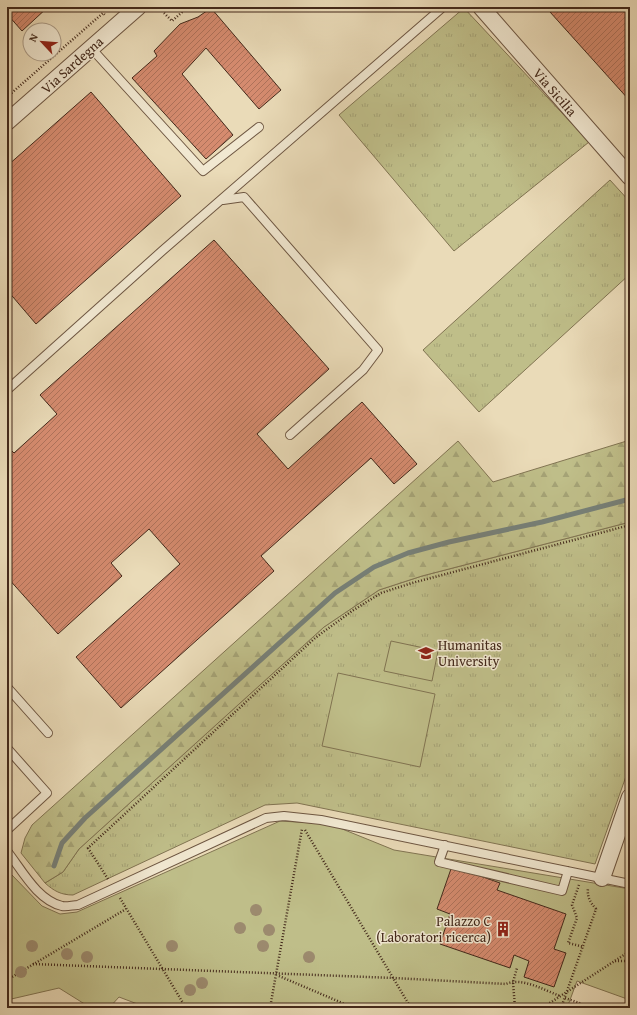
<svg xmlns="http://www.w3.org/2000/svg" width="637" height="1015" viewBox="0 0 637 1015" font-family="'Gentium Book Plus',serif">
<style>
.grass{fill:url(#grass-tufts);stroke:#817452}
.forest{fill:url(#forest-firs);stroke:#817452}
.green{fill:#bfbe89;stroke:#817452}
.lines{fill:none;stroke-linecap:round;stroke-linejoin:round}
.stream{stroke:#778078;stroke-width:5}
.building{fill:url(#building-hatch);stroke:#43291b}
.service-casing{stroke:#6d5642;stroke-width:10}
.minor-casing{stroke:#6d5642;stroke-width:18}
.path{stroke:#43291b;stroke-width:2.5;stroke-dasharray:1 2;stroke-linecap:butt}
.service{stroke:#f1e8d1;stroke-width:8}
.minor{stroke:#f1e8d1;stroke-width:16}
.tree{fill:#9c8a6e}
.labels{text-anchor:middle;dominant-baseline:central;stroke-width:3;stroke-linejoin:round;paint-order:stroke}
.street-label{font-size:14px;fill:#43291b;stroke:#f1e8d1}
.poi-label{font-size:14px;fill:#43291b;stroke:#f1e8d1;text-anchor:start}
</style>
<defs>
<pattern id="grass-tufts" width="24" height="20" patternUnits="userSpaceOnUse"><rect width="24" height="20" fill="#bfbe89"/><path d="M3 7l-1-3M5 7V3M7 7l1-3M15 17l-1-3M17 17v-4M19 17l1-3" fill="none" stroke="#a5a376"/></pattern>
<pattern id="forest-firs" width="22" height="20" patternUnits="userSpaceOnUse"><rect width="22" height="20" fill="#bfbe89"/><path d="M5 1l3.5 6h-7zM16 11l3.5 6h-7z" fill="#a5a376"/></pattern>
<pattern id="building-hatch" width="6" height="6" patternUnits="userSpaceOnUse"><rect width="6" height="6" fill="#d58b6f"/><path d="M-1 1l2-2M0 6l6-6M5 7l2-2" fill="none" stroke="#ae725a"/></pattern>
</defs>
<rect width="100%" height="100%" fill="#eadbb8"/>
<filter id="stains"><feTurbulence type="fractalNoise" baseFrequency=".005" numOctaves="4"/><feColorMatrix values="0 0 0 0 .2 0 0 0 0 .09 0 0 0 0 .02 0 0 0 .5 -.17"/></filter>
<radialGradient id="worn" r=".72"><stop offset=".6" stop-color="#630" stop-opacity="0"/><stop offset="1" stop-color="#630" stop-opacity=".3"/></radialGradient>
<path class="grass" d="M464 8 589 142 454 251 339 115Z
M610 180 630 202V274L479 412 423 350Z
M630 522V765L595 864 297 803 265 805 73 895C61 895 54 891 45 883L63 872 79 849 324 627 379 590 422 576Z"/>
<path class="forest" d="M630 440V522L422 576 379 590 324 627 79 849 63 872 45 883 21 853 25 838 32 825 458 441 493 482Z"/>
<path class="green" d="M391 641 438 651 432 681 384 671Z
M338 673 435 694 420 767 322 746Z
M280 821 330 824 394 850 630 889V1000L577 981 567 1008H148L119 997 109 1008H91L59 988 7 1000V880L11 874 42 906 60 914 77 912Z"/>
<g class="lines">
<path class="stream" d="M54 866 62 843 85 818 335 593 374 567 408 553 449 542 542 522 630 499"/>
</g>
<path class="building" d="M7 7H48L22 31 7 14Z
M555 7H630V101L550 12Z
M211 8 281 90 259 109 206 48 182 74 233 135 206 159 132 78 157 56 154 51 180 24 198 17Z
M91 92 181 196 36 324 7 290V166Z
M214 240 329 369 257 434 288 469 362 402 417 464 394 484 371 458 261 556 274 571 121 708 76 657 180 564 149 529 111 563 122 576 58 634 7 577V446L14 453 57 414 40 395Z
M452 866 500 883 497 890 566 914 554 949 566 953 554 987 524 977 529 961 514 955 510 968 440 944 450 914 437 909Z"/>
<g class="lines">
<defs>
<path id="service" d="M91 48 203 171 259 127
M223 200 244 197 378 350 363 370 290 435
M7 390 162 251 443 7
M7 687 48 733
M7 748 47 793 7 830
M445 845 439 862 562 891 568 871
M7 851C22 870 37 900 62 906 67 907 73 905 78 905L266 818 284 816 321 820 630 884"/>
<path id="minor" d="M481 7 630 177
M7 122 138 7
M602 878 630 797"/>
</defs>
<use href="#service" class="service-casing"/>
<use href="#minor" class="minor-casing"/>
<path class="path" d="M164 13 172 21 188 7
M7 97 103 13 105 15
M305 830 411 1008
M108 879 88 848 315 638 352 611 381 593 412 583 630 525
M579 885 572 905 577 918 568 943 584 947
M120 898 186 1008
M615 961H630
M33 964 394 978 506 984C522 977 544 990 560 996
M279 976 354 1008
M7 980 126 909
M565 998 593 1008
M270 1008 302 829
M515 1008 513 982 517 968
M542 1008 630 951
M561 1008 596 909C590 902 587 897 588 888"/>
<use href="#service" class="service"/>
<use href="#minor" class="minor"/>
</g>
<g class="tree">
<circle cx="256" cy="910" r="6"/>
<circle cx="240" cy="928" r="6"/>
<circle cx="269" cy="930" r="6"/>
<circle cx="32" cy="946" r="6"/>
<circle cx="172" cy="946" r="6"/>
<circle cx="263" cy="946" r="6"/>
<circle cx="67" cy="954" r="6"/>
<circle cx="87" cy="957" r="6"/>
<circle cx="309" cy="957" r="6"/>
<circle cx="21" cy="972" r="6"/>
<circle cx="202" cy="983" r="6"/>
<circle cx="190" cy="990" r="6"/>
</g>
<defs>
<symbol id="university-bare" viewBox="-9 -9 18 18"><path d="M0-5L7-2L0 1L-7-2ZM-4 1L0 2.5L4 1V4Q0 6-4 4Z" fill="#8f2418" stroke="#f1e8d1" stroke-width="2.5" paint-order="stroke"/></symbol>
<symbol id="building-bare" viewBox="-9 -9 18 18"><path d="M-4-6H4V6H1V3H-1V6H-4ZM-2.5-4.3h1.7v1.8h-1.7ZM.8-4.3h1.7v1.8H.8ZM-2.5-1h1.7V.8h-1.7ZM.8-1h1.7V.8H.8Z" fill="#8f2418" stroke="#f1e8d1" stroke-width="2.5" paint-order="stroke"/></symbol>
</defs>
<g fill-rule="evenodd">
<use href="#university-bare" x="415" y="642" width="22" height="22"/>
<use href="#building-bare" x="492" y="918" width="22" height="22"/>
</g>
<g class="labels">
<g class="street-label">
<text transform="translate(72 65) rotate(-42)">Via Sardegna</text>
<text transform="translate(555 92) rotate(49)">Via Sicilia</text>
</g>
<g class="poi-label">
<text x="438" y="645">Humanitas<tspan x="438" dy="16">University</tspan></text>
<text x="491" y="921" text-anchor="end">Palazzo C<tspan x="491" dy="16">(Laboratori ricerca)</tspan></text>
</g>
</g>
<rect width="637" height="1015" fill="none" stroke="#eadbb8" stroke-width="24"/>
<rect x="8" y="8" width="621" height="999" fill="none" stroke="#43291b" stroke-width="2"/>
<rect x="12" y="12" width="613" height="991" fill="none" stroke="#43291b"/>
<g transform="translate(42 42) rotate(296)"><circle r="19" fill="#f1e8d1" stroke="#ab9c88"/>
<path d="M0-3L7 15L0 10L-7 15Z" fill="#8f2418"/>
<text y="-6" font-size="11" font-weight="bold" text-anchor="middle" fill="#43291b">N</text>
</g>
<rect width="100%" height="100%" filter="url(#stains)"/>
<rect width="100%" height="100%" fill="url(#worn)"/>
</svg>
